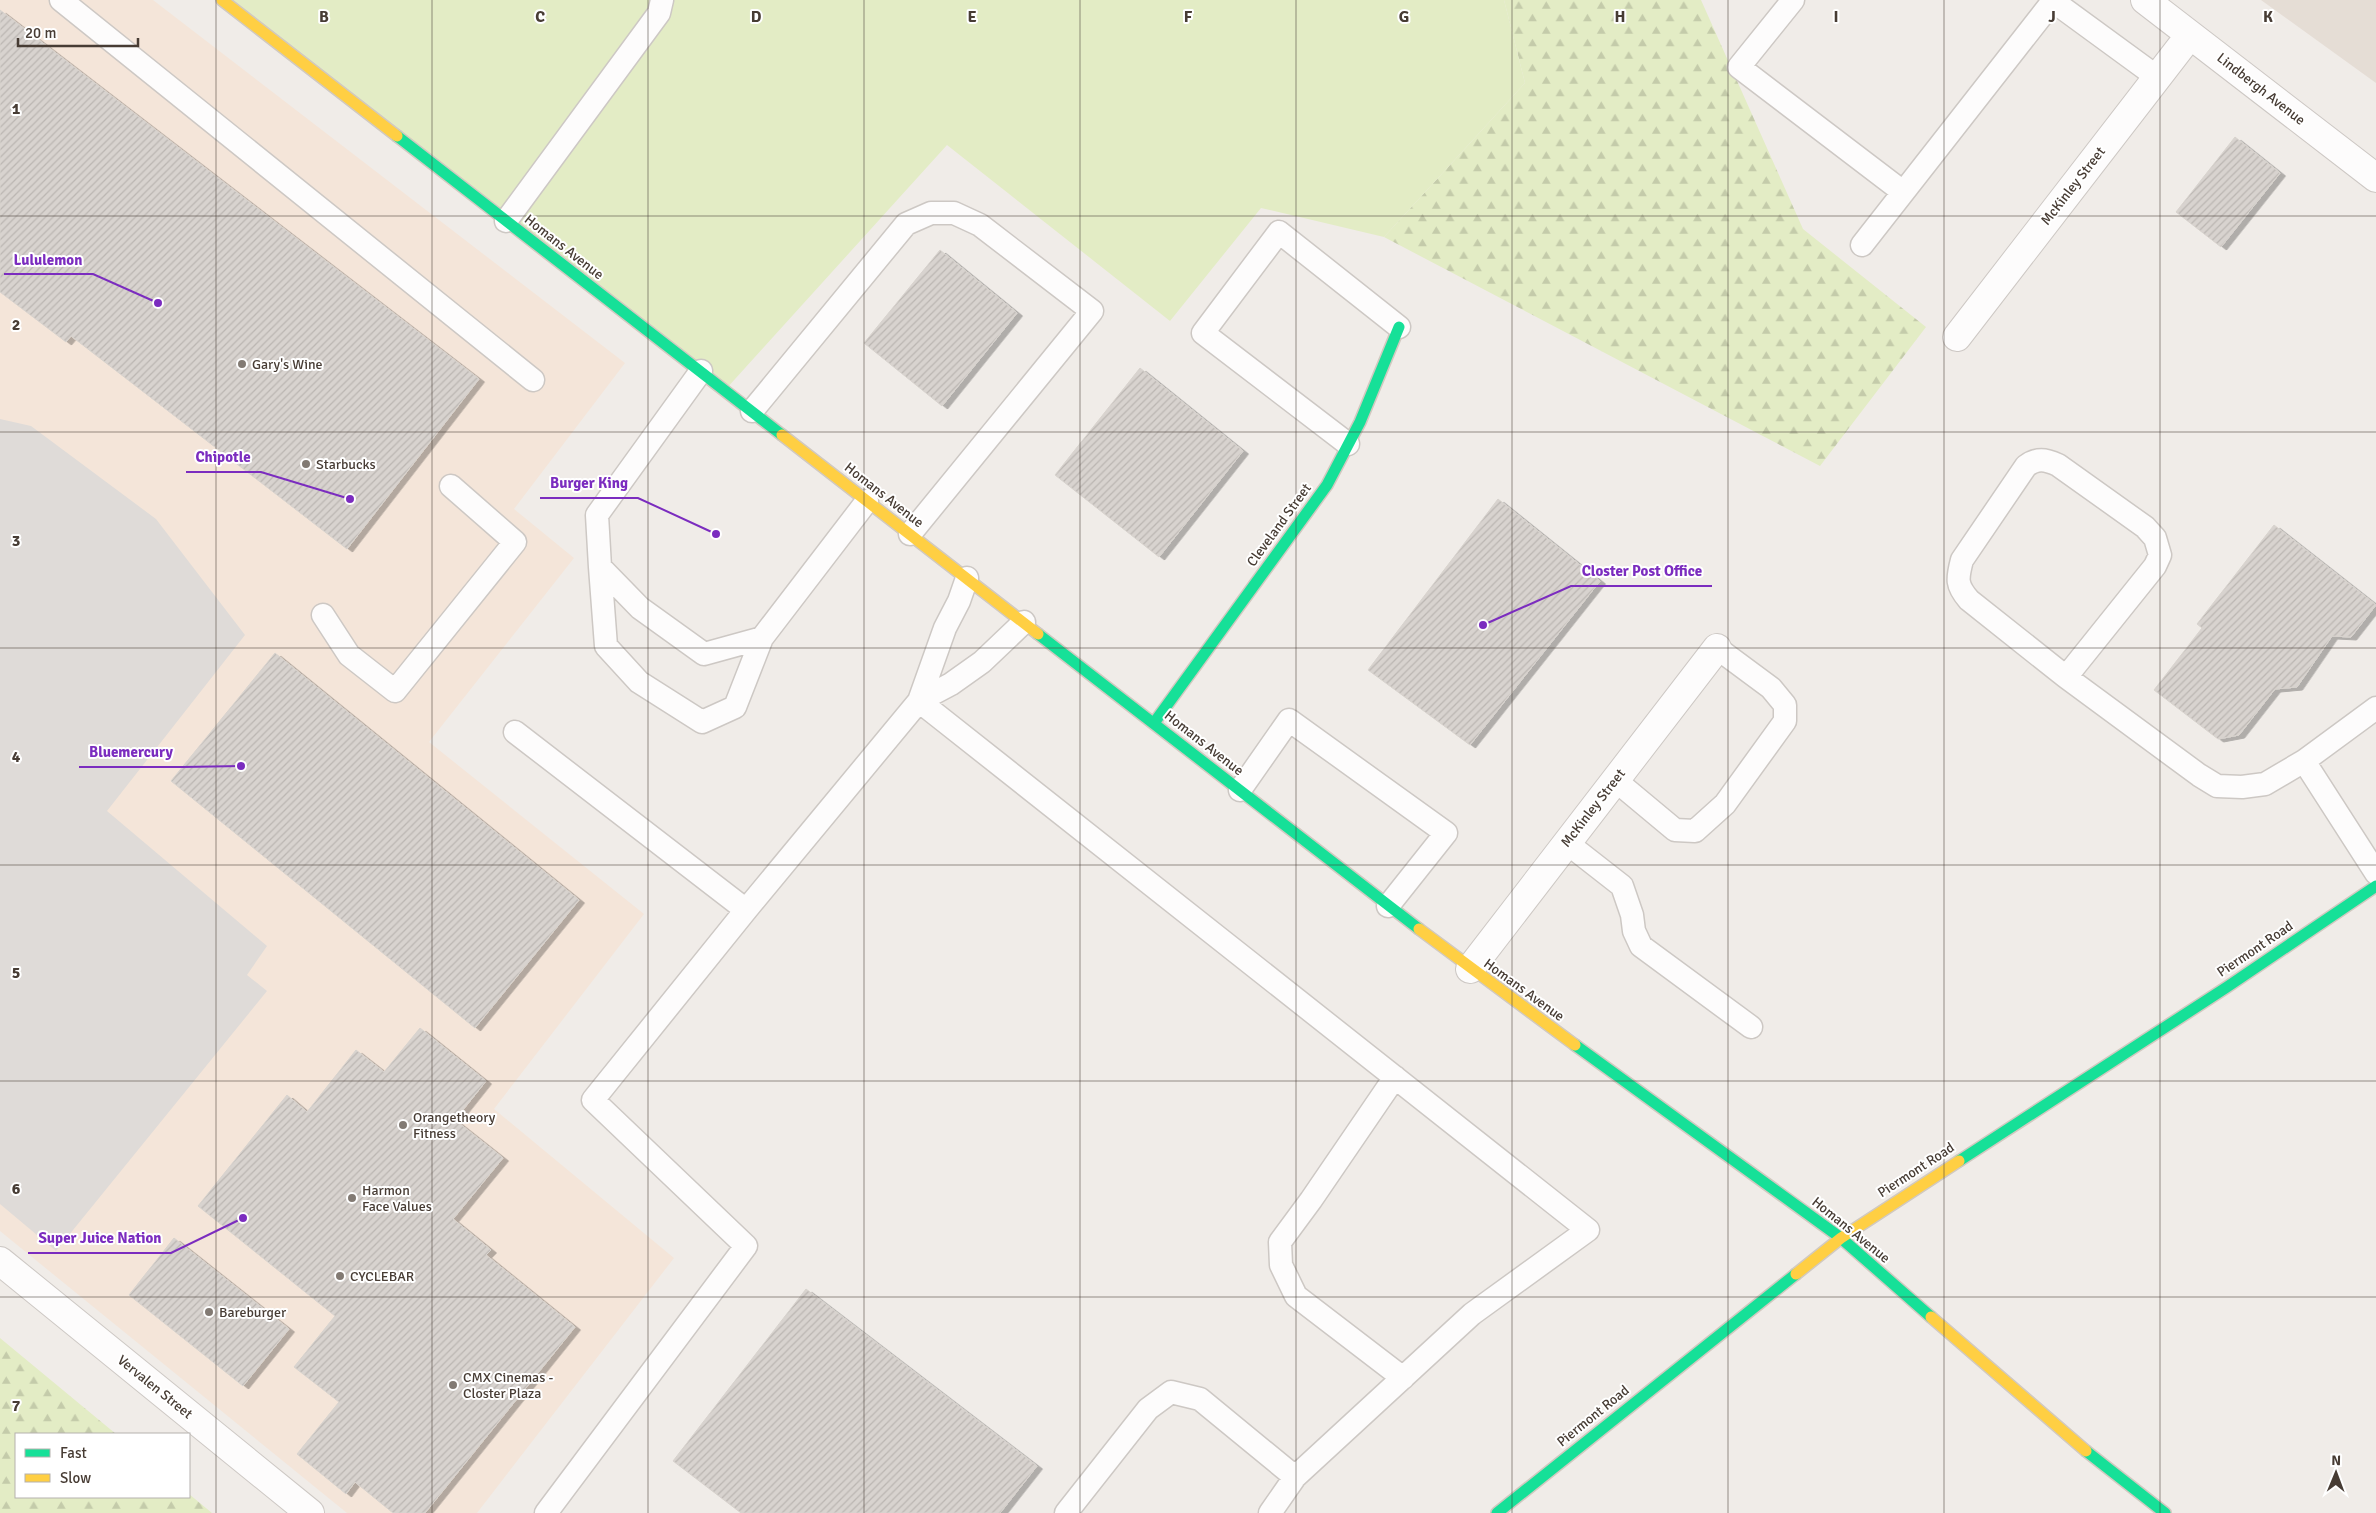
<svg xmlns="http://www.w3.org/2000/svg" width="2376" height="1513" viewBox="0 0 2376 1513" font-family="Signika,sans-serif">
<style>
.residential{fill:#e5ddd5}
.commercial{fill:#f4e5d9}
.forest{fill:url(#forest-firs)}
.park{fill:#e3ecc5}
.parking{fill:#dfdbd8}
.building{fill:url(#building-hatch);stroke:#d8d3ce;filter:url(#shadow)}
.lines{fill:none;stroke-linecap:round;stroke-linejoin:round}
.lane-casing{stroke:#cdc8c4;stroke-width:25}
.street-casing{stroke:#cdc8c4;stroke-width:30}
.fast-casing{stroke:#d1c9c0;stroke-width:14}
.slow-casing{stroke:#d1c9c0;stroke-width:14}
.lane{stroke:#fdfcfc;stroke-width:22}
.street{stroke:#fdfcfc;stroke-width:28}
.fast{stroke:#16e098;stroke-width:11}
.slow{stroke:#ffcf43;stroke-width:11}
.grid{fill:none;stroke:#473c34;stroke-width:1;stroke-opacity:0.55}
.poi-dot{fill:#827a73;stroke:#fff;stroke-width:2}
.labels{text-anchor:middle;dominant-baseline:central;stroke-width:4;stroke-linejoin:round;paint-order:stroke}
.street-label{font-size:14px;fill:#473c34;stroke:#fff}
.poi-label{font-size:14px;fill:#473c34;stroke:#fff;text-anchor:start}
.grid-label{font-size:16px;text-anchor:middle;font-weight:bold;fill:#473c34;stroke:#fff;stroke-width:4;stroke-linejoin:round;paint-order:stroke}
.leader{fill:none;stroke:#7b2cbf;stroke-width:2}
.callout-dot{fill:#7b2cbf;stroke:#fff;stroke-width:2}
.callout-label{font-size:15px;text-anchor:middle;font-weight:bold;fill:#7b2cbf;stroke:#fff;stroke-width:4;stroke-linejoin:round;paint-order:stroke}
</style>
<defs>
<pattern id="forest-firs" width="22" height="20" patternUnits="userSpaceOnUse" patternTransform="scale(1.25)"><rect width="22" height="20" fill="#e3ecc5"/><path d="M5 1l3.5 6h-7zM16 11l3.5 6h-7z" fill="#c4cbaa"/></pattern>
<pattern id="building-hatch" width="6" height="6" patternUnits="userSpaceOnUse" patternTransform="scale(1.25)"><rect width="6" height="6" fill="#d8d3cf"/><path d="M-1 1l2-2M0 6l6-6M5 7l2-2" fill="none" stroke="#bbb6b2"/></pattern>
<filter id="shadow"><feDropShadow dx="5.5" dy="3" stdDeviation="0" flood-color="#0004"/></filter>
</defs>
<rect width="100%" height="100%" fill="#f0ece8"/>
<path class="residential" d="M2261 0H2376V83Z"/>
<path class="commercial" d="M0 0H153L625 363 514 509 574 558 429 742 644 914 494 1109 674 1258 477 1513H347L0 1231Z"/>
<path class="forest" d="M1504 0H1701L1803 229 1926 327 1820 466 1384 237 1525 83Z
M0 1338 116 1434H16V1497H189V1494L212 1513H0Z"/>
<path class="park" d="M222 0H1504L1525 83 1384 237 1261 208 1170 321 947 145 726 389Z"/>
<path class="parking" d="M0 419 31 426 156 519 245 635 107 811 267 946 247 975 267 991 56 1251 0 1204Z"/>
<path class="building" d="M0 10 479 379 347 549 71 336 66 342 0 292Z
M2235 137 2280 173 2221 247 2176 212Z
M940 250 1017 313 942 406 864 343Z
M1140 368 1243 451 1159 557 1055 475Z
M1498 499 1600 581 1470 745 1368 670Z
M2274 525 2376 605 2351 637 2332 636 2297 687 2275 689 2239 735 2218 739 2154 690 2202 628 2197 624Z
M275 653 579 900 475 1028 171 781Z
M420 1028 486 1081 455 1120 503 1158 453 1219 491 1250 486 1255 575 1327 425 1513H393L355 1482 346 1494 297 1454 339 1402 294 1367 335 1316 198 1206 287 1095 307 1112 356 1050 384 1072Z
M174 1238 289 1329 243 1386 129 1295Z
M806 1289 1037 1466 1000 1513H741L673 1461Z"/>
<g class="lines">
<defs>
<path id="lane" d="M61 0 533 380
M1793 0 1739 67 1903 192
M506 221 659 13 662 0
M1862 245 2053 1 2157 77
M701 371 597 515 600 567 640 608 704 654 762 638 867 501
M752 411 906 224 931 213H954L980 225 1092 311 910 534
M1348 444 1203 333 1279 232 1399 327
M600 567 606 646 639 682 702 722 735 707 762 638
M323 615 349 655 395 691 515 542 451 486
M2066 677 2155 566 2160 555 2155 538 2145 527 2058 465C2045 459 2037 458 2026 466L1962 560C1957 579 1956 585 1969 600L2066 677 2199 775 2217 786 2242 787 2265 784 2304 761 2376 708
M919 701 951 684 982 662 1024 622
M919 701 945 628 959 601 967 578
M515 732 746 910
M2304 761 2376 873
M1615 780 1675 830 1695 831 1725 804 1785 721V705L1771 688 1717 648
M1240 790 1289 720 1446 833 1388 906
M1567 843 1622 886 1632 915 1634 931 1641 946 1751 1027
M1395 1077 1311 1200 1280 1242 1281 1265 1296 1296 1403 1378
M546 1513 746 1246 593 1100 746 910 919 701 1588 1230 1472 1314 1295 1477 1270 1513
M1066 1513 1148 1409 1171 1392 1200 1399 1295 1477"/>
<path id="street" d="M2145 0 2376 178
M1957 337 2190 35
M1470 969 1717 648
M0 1261 310 1513"/>
<path id="fast" d="M397 136 782 435
M1038 634 1419 929
M1154 723 1327 485 1360 422 1399 327
M1575 1045 1841 1238 1931 1317
M1959 1161 2227 987 2376 886
M2086 1451 2165 1513
M1497 1513 1796 1274"/>
<path id="slow" d="M222 0 397 136
M782 435 1038 634
M1419 929 1575 1045
M1796 1274 1841 1238 1959 1161
M1931 1317 2086 1451"/>
</defs>
<use href="#lane" class="lane-casing"/>
<use href="#street" class="street-casing"/>
<use href="#fast" class="fast-casing"/>
<use href="#slow" class="slow-casing"/>
<use href="#lane" class="lane"/>
<use href="#street" class="street"/>
<use href="#fast" class="fast"/>
<use href="#slow" class="slow"/>
</g>
<path class="grid" d="M216 0V1513M432 0V1513M648 0V1513M864 0V1513M1080 0V1513M1296 0V1513M1512 0V1513M1728 0V1513M1944 0V1513M2160 0V1513M0 216H2376M0 432H2376M0 648H2376M0 865H2376M0 1081H2376M0 1297H2376"/>
<g class="poi-dot">
<circle cx="242" cy="364" r="5"/>
<circle cx="306" cy="464" r="5"/>
<circle cx="403" cy="1125" r="5"/>
<circle cx="352" cy="1198" r="5"/>
<circle cx="340" cy="1276" r="5"/>
<circle cx="209" cy="1312" r="5"/>
<circle cx="453" cy="1385" r="5"/>
</g>
<g class="labels">
<g class="street-label">
<text transform="translate(2261 89) rotate(38)">Lindbergh Avenue</text>
<text transform="translate(2073 186) rotate(-52)">McKinley Street</text>
<text transform="translate(564 247) rotate(38)">Homans Avenue</text>
<text transform="translate(884 495) rotate(38)">Homans Avenue</text>
<text transform="translate(1279 525) rotate(-54)">Cleveland Street</text>
<text transform="translate(1204 743) rotate(38)">Homans Avenue</text>
<text transform="translate(1593 808) rotate(-52)">McKinley Street</text>
<text transform="translate(2255 949) rotate(-34)">Piermont Road</text>
<text transform="translate(1524 990) rotate(36)">Homans Avenue</text>
<text transform="translate(1916 1170) rotate(-33)">Piermont Road</text>
<text transform="translate(1851 1230) rotate(39)">Homans Avenue</text>
<text transform="translate(155 1387) rotate(39)">Vervalen Street</text>
<text transform="translate(1593 1416) rotate(-39)">Piermont Road</text>
</g>
<g class="poi-label">
<text x="252" y="364">Gary's Wine</text>
<text x="316" y="464">Starbucks</text>
<text x="413" y="1117">Orangetheory<tspan x="413" dy="16">Fitness</tspan></text>
<text x="362" y="1190">Harmon<tspan x="362" dy="16">Face Values</tspan></text>
<text x="350" y="1276">CYCLEBAR</text>
<text x="219" y="1312">Bareburger</text>
<text x="463" y="1377">CMX Cinemas -<tspan x="463" dy="16">Closter Plaza</tspan></text>
</g>
</g>
<g class="grid-label">
<text x="324" y="22">B</text>
<text x="540" y="22">C</text>
<text x="756" y="22">D</text>
<text x="972" y="22">E</text>
<text x="1188" y="22">F</text>
<text x="1404" y="22">G</text>
<text x="1620" y="22">H</text>
<text x="1836" y="22">I</text>
<text x="2052" y="22">J</text>
<text x="2268" y="22">K</text>
<text x="16" y="114">1</text>
<text x="16" y="330">2</text>
<text x="16" y="546">3</text>
<text x="16" y="762">4</text>
<text x="16" y="978">5</text>
<text x="16" y="1194">6</text>
<text x="16" y="1411">7</text>
</g>
<path class="leader" d="M158 303L93 274H4M350 499L261 472H186M716 534L638 498H540M1483 625L1571 586H1712M241 766L183 767H79M243 1218L171 1253H28"/>
<g class="callout-dot">
<circle cx="158" cy="303" r="5"/>
<circle cx="350" cy="499" r="5"/>
<circle cx="716" cy="534" r="5"/>
<circle cx="1483" cy="625" r="5"/>
<circle cx="241" cy="766" r="5"/>
<circle cx="243" cy="1218" r="5"/>
</g>
<g class="callout-label">
<text x="48" y="265">Lululemon</text>
<text x="223" y="462">Chipotle</text>
<text x="589" y="488">Burger King</text>
<text x="1642" y="576">Closter Post Office</text>
<text x="131" y="757">Bluemercury</text>
<text x="100" y="1243">Super Juice Nation</text>
</g>
<rect x="15" y="1433" width="175" height="65" fill="#ffffff" stroke="#b5b1ae"/>
<rect x="25" y="1449" width="25" height="8" fill="#16e098" stroke="#b5b1ae"/>
<text x="60" y="1458" font-size="15" fill="#473c34">Fast</text>
<rect x="25" y="1474" width="25" height="8" fill="#ffcf43" stroke="#b5b1ae"/>
<text x="60" y="1483" font-size="15" fill="#473c34">Slow</text>
<g transform="translate(2336 1473) rotate(1)" stroke="#ffffff" stroke-width="4" paint-order="stroke">
<path d="M0-4L9 19L0 12L-9 19Z" fill="#473c34"/>
<text y="-8" font-size="14" font-weight="bold" text-anchor="middle" fill="#473c34">N</text>
</g>
<path d="M18 38v8h120v-8" fill="none" stroke="#473c34" stroke-width="2.5"/>
<text x="25" y="38" font-size="15" fill="#473c34" stroke="#ffffff" stroke-width="4" paint-order="stroke">20 m</text>
</svg>
